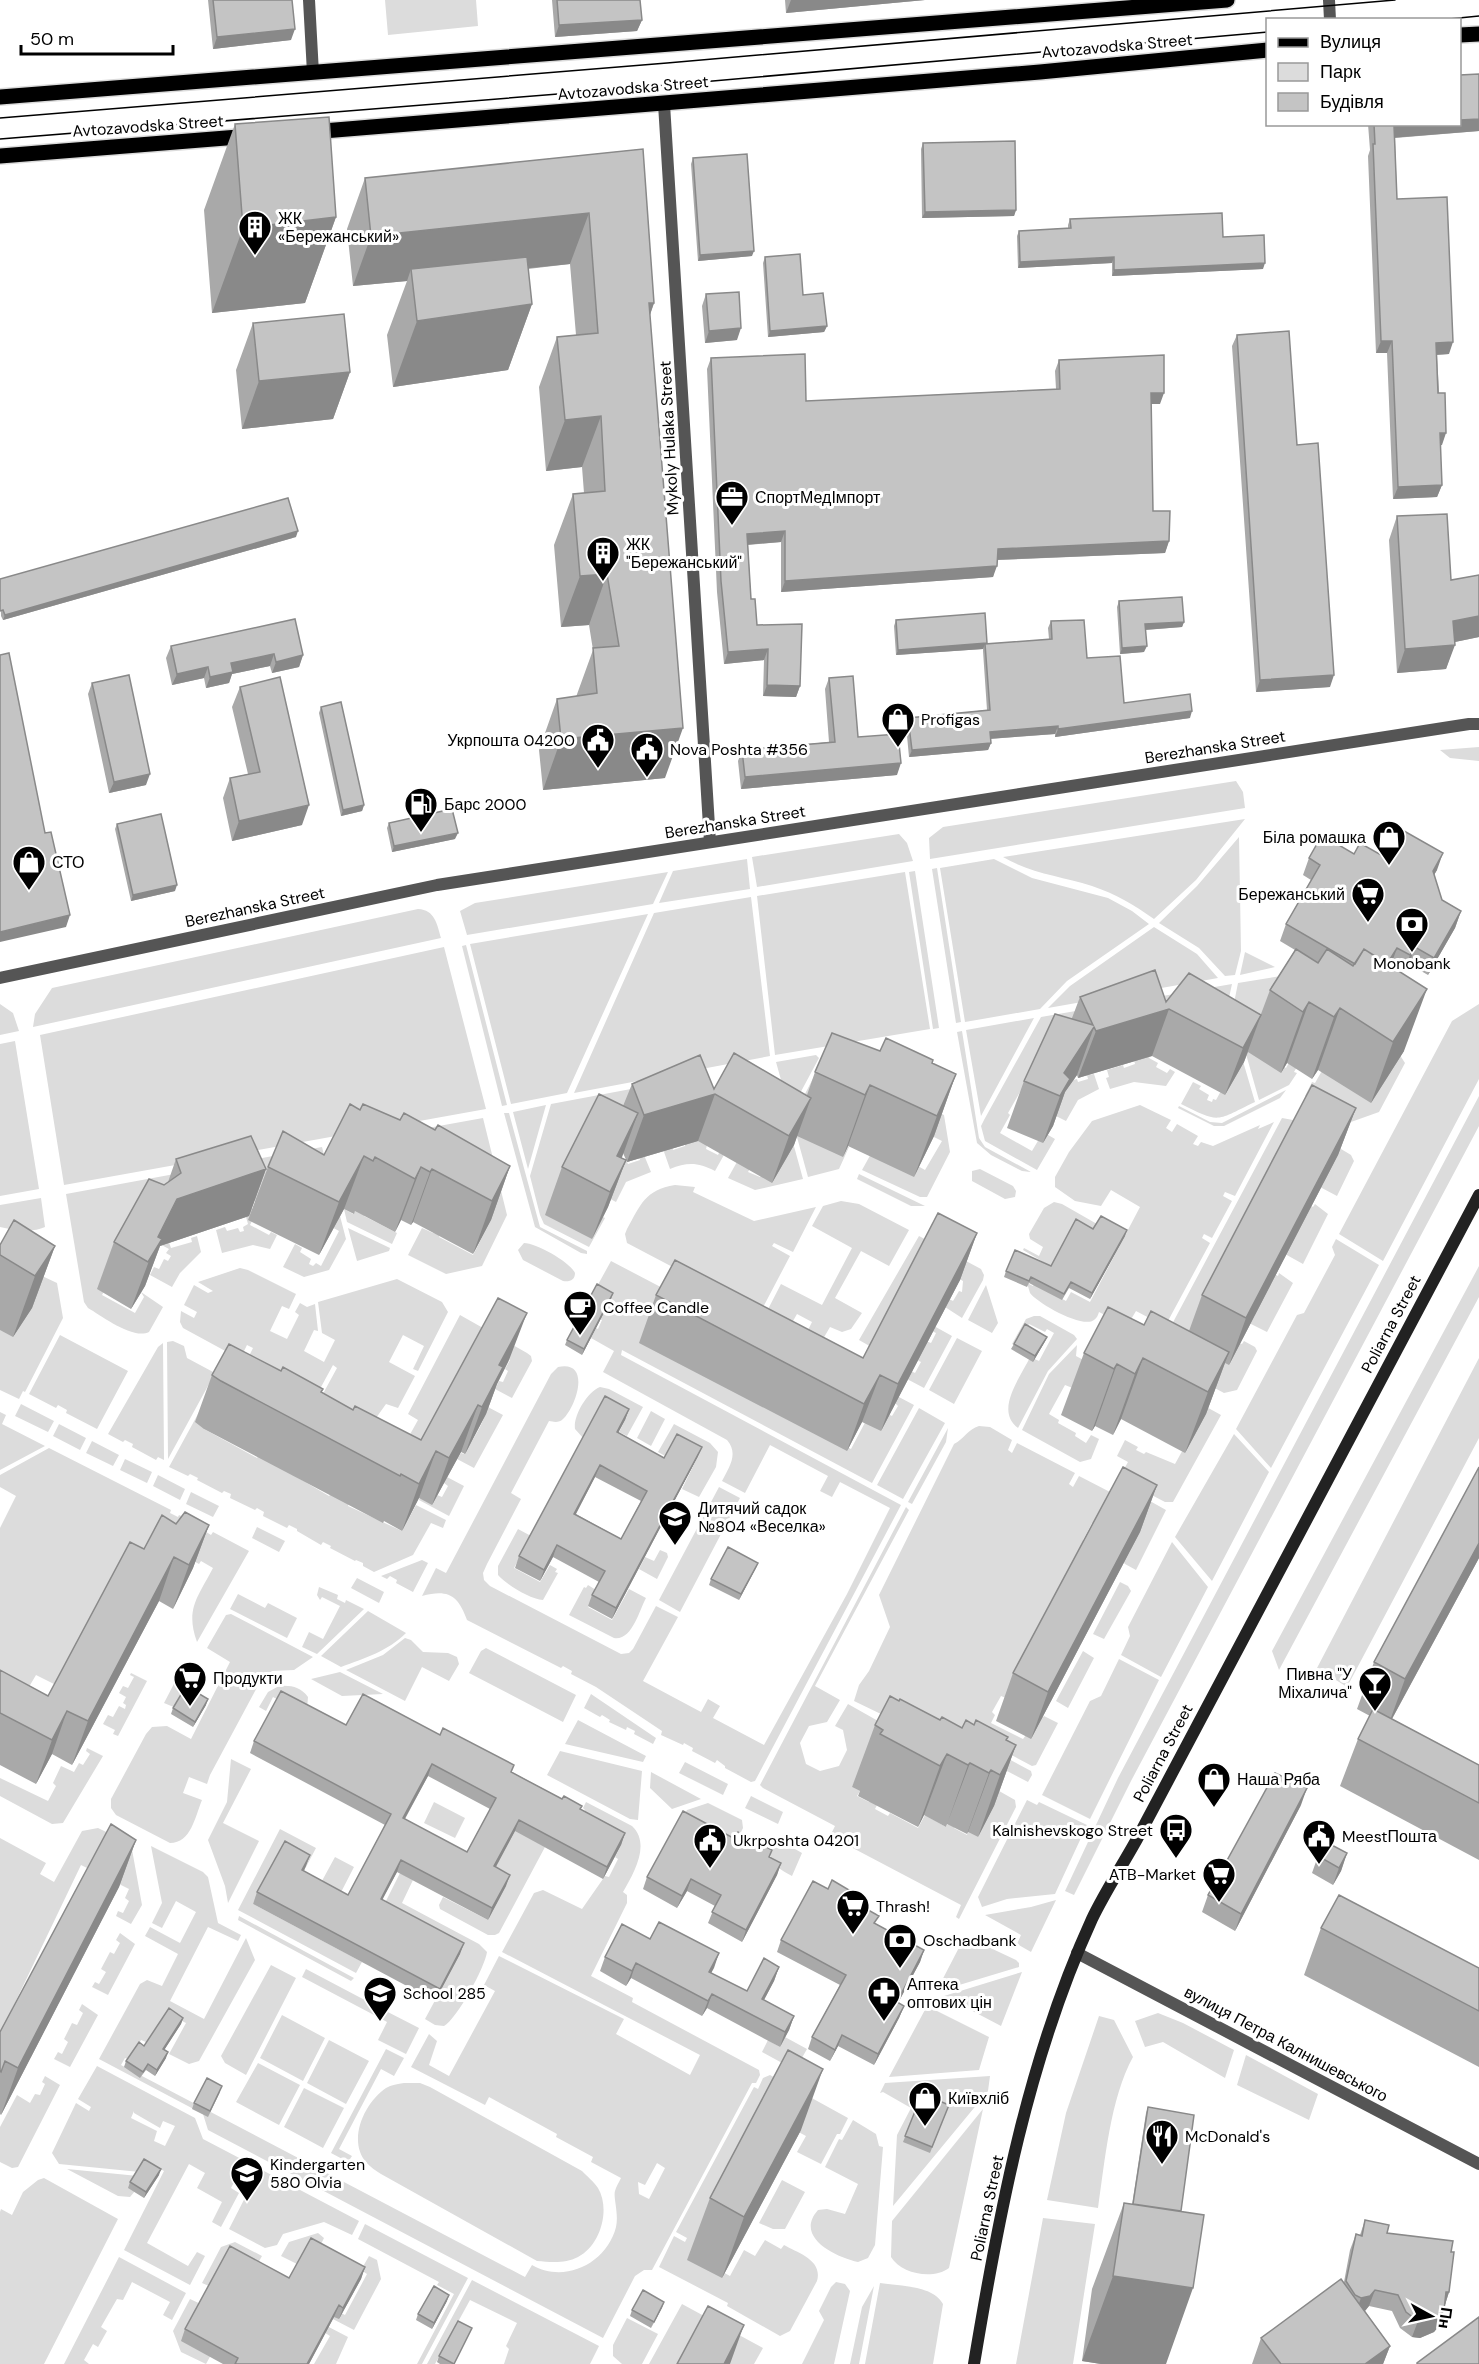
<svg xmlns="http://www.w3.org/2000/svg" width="1479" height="2364" viewBox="0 0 1479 2364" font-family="'DM Sans',sans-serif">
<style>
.green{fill:#dcdcdc;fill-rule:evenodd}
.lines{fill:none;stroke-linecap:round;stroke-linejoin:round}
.primary-casing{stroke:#dbdbdb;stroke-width:18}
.minor{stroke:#555;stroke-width:12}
.tertiary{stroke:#555;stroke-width:12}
.secondary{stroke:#222;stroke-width:12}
.primary{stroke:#000;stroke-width:15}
.tram{stroke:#000;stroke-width:1.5}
.wall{fill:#a9a9a9;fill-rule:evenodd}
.shaded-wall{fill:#898989}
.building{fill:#c4c4c4;stroke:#898989;stroke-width:1.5;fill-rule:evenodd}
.labels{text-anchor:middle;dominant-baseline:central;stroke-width:6;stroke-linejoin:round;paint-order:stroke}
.street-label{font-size:16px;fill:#000;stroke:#fff}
.poi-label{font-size:16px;fill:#000;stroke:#fff;text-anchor:start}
</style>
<rect width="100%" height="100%" fill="#fff"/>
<path class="green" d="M385 0H476L478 26 388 35Z
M1479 747V761L1450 758 1440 750Z
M1236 781 1243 792 1245 808 930 859 929 838 943 827Z
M1245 819 1196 880 1154 919C1134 905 1116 894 1092 886 1061 876 1032 874 1003 857Z
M899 834 907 843 913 861 757 887 752 857Z
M1239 837 1241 951 1235 975 1225 976 1199 948 1159 923 1197 886Z
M747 859 750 889 659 903 673 871Z
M994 859 1032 878 1108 898 1132 911 1149 924 1067 981 1040 1009 965 1022 940 868Z
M937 868 961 1022 956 1023 932 869Z
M915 871 939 1028 933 1029 909 872Z
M668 872 653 904 467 935 460 911 475 903Z
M905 872 930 1029 775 1055 757 896Z
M751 897 770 1056 574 1093 654 913Z
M418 909C435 910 437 924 441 938L33 1027 35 1014 52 988Z
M648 914 567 1093 511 1104 470 944Z
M1154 927 1197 954 1218 978 1048 1008 1070 986Z
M466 945 507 1105 502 1106 462 946Z
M444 947 486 1109 64 1185 40 1035Z
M1245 952 1275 967 1240 975Z
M1281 976 1385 1032 1405 1063 1379 1112 1351 1122 1305 1096 1312 1082 1315 1083 1327 1062 1390 1060 1273 1061 1286 1068 1290 1061 1298 1065 1294 1072 1297 1073 1289 1085 1259 1100 1233 1008 1238 983Z
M1232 984 1227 1007 1255 1102C1215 1121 1221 1124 1181 1104L1193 1082 1201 1086 1199 1089 1209 1095 1207 1100 1212 1102 1213 1099 1216 1100 1234 1067 1175 1032 1028 1078 1008 1113 1010 1115 1000 1133 1032 1151 1042 1134 1038 1129 1055 1139 1037 1170 985 1141 981 1126 984 1120 1041 1017Z
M0 1004 13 1013 19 1031 0 1035Z
M1479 1004V1079L1383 1261 1339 1234 1452 1021Z
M1034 1018 981 1116 966 1030Z
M962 1031 979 1138 985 1147 1031 1172 1022 1171 991 1155 977 1143 957 1032Z
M15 1041 39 1189 0 1196V1044Z
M1153 1048 1149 1058 1158 1063 1156 1067 1167 1073 1170 1069 1175 1072 1166 1086 1134 1082 1110 1089 1106 1078 1109 1077 1107 1070 1123 1065 1124 1068 1135 1064 1134 1060Z
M816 1055 819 1058 790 1112 776 1062Z
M823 1059 944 1115 950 1152 927 1197H920L862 1170 877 1143 925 1170 942 1141 932 1136 842 1144 849 1147 839 1169 808 1177 792 1119Z
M1094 1074 1099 1089 1078 1100 1066 1121 1048 1112 1068 1081 1077 1079 1078 1082 1088 1079 1087 1075Z
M695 1077 789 1128 803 1179 755 1190 728 1178 738 1160 751 1167 748 1172 760 1177 786 1149 617 1128 590 1210 605 1218 589 1247 544 1224 540 1215 530 1176 551 1104Z
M1286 1090 1280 1098 1224 1126H1214L1178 1108 1179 1106 1210 1122 1222 1123Z
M1479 1096V1126L1131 1781 1074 1895 1065 1891 1118 1778Z
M546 1105 528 1169 513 1112Z
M1140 1105 1171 1120 1166 1128 1172 1132 1177 1124 1198 1136 1193 1144 1198 1146 1201 1142 1213 1146 1260 1125 1258 1129 1274 1122 1235 1196 1225 1192 1223 1196 1232 1201 1212 1238 1204 1234 1202 1238 1210 1243 1148 1358 1153 1320 1136 1311 1127 1326 1099 1312C1098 1315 1097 1318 1094 1320 1083 1329 1037 1303 1030 1293 1029 1290 1028 1286 1027 1283L1033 1286 1045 1263 1023 1250 1024 1248 1039 1256 1043 1247 1030 1239 1029 1234 1044 1208 1054 1202 1062 1204 1097 1224 1091 1235 1042 1288 1066 1301 1071 1292 1090 1302 1140 1207 1111 1190 1101 1206 1075 1201 1055 1187V1177L1069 1152 1092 1121Z
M504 1113H509L540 1227 587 1251V1254L581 1253 535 1227Z
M483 1118 507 1215 482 1266 446 1274 408 1255 422 1228 433 1233 440 1234 439 1237 473 1255 491 1220 331 1158 328 1146Z
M1282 1118 1293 1120 1351 1155 1354 1161 1337 1196 1320 1187 1239 1343 1242 1344 1244 1341 1255 1347 1257 1351 1237 1390 1224 1393 1155 1356Z
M690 1129 707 1145 706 1149 718 1155 720 1151 725 1153 715 1171C698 1162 687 1162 670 1169L663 1149 672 1147 673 1150 685 1146V1142Z
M322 1147 346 1239 329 1270 304 1277 283 1267 295 1244 302 1248 300 1252 311 1259 309 1264 313 1266 316 1263 321 1266 339 1231 330 1226 250 1199 237 1189 112 1277 102 1295 135 1313 144 1297 141 1292 163 1307 149 1332C133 1340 102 1316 88 1308L84 1302 66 1194Z
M644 1155 651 1172 626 1182 616 1202 599 1193 616 1163 626 1160 628 1164 640 1160 639 1156Z
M980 1169 1013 1186 1016 1191 1015 1197 1005 1199 972 1181V1171Z
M859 1174 925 1206H911L857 1179Z
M675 1185 695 1187 693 1192 754 1221 816 1207 793 1252 774 1243 772 1246 790 1256 760 1313 627 1243 625 1234 627 1229C641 1204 645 1190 675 1185Z
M41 1198 45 1227C33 1233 13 1230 0 1227V1205Z
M841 1201 859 1204 909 1230 889 1266 861 1251 835 1298 862 1313 851 1329 842 1332 830 1327 823 1339 805 1336 812 1322 797 1314 789 1328 765 1315 781 1284 822 1305 852 1248 812 1226 823 1206Z
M1315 1204 1328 1214 1303 1264 1285 1254 1309 1205 1313 1207Z
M358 1207 366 1211 364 1216 397 1233 392 1244 347 1222 344 1209 353 1214Z
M252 1209 257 1211 250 1225 269 1235 271 1232 277 1235 270 1249 253 1245 222 1253 216 1230 225 1227 227 1231 238 1228 240 1232 244 1231 243 1227 248 1224 244 1210Z
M348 1228 390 1248 389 1251 357 1261Z
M166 1234 171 1248 192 1242 191 1238 197 1236 201 1252 180 1273 172 1287 150 1275 154 1267 159 1269 164 1259 168 1261 171 1256 166 1253 169 1249 156 1242Z
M919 1236 981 1269 984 1275 983 1280 962 1318 945 1307 949 1299 953 1301 959 1291 962 1292 963 1281 932 1264 873 1348 859 1340Z
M1336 1239 1379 1265 1271 1468 1236 1429 1297 1315 1304 1313 1335 1255 1332 1247Z
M524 1243C536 1243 570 1262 575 1273 575 1280 570 1282 563 1281L523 1260 518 1250Z
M2 1257 57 1283 63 1318 25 1392 23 1391 19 1399 0 1390V1262Z
M611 1261 695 1305 831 1439 851 1449 869 1415 888 1414 892 1416 898 1406 894 1402 897 1396 914 1405 872 1483 622 1350 621 1355 901 1505 755 1781 751 1782 725 1768V1766L717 1760 715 1763 692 1751 693 1748 684 1743 683 1745 661 1735 662 1731 596 1687 571 1674 572 1671 563 1666 561 1668 467 1620C458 1595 448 1589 422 1596L436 1568 446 1573 551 1374 558 1367C592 1360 576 1407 563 1419 559 1423 554 1422 549 1421L511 1493 521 1499 487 1564 483 1573 484 1580 490 1586 621 1654 629 1653 633 1649 656 1606 678 1617 643 1681 701 1712 708 1699 720 1706 713 1718 764 1745 847 1594 890 1508 840 1482 832 1497 820 1491 828 1476 770 1445 745 1493 722 1481C729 1467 739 1454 727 1440L603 1372 614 1351 591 1338 592 1335 575 1325 579 1320 598 1329 602 1320 585 1310 606 1309 611 1298 595 1290Z
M1479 1266V1297L1279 1670 1272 1651Z
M240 1268 248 1270 296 1294 289 1309 282 1306 270 1331 287 1339 299 1315 295 1312 300 1303 307 1307 315 1304 318 1331 314 1330 304 1351 324 1362 335 1340 322 1333 318 1302 397 1279 442 1302 448 1312 418 1371 413 1369 424 1346 403 1335 389 1362 415 1376 398 1408 386 1404 376 1418 319 1401 337 1368 333 1365 315 1398 246 1362 253 1348 247 1345 240 1359 183 1328 180 1322 181 1311 194 1318 197 1312 184 1305 194 1285 208 1293 213 1291 198 1282Z
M1279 1273 1293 1283 1267 1332 1249 1323 1274 1274 1278 1276Z
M986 1285 998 1323 992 1333 968 1320Z
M460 1315 527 1353 531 1356 532 1361 512 1398 495 1389 499 1381 503 1382 508 1371 505 1369 510 1360 481 1345 405 1483 403 1447 418 1420 408 1414Z
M1034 1316H1040L1074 1335 1077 1339 1048 1371 1018 1428C994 1410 1021 1377 1030 1357L1039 1361 1054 1333 1047 1329 1045 1332 1029 1324 1018 1347 1012 1344 1026 1319Z
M934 1326 952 1336 924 1388 907 1379 911 1371 915 1373 921 1362 917 1360 926 1341 931 1343 936 1333 932 1331Z
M60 1335 128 1371 97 1429 66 1413 67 1410 58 1405 56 1408 29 1394Z
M957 1338 982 1351 954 1404 929 1390Z
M173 1341 184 1346 187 1358 215 1373 168 1459 167 1342Z
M163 1343 164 1460 158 1457 156 1460 132 1447 133 1444 125 1440 123 1442 108 1434 158 1347Z
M1077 1345 1076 1356 1117 1378 1143 1372 1221 1415 1173 1502H1165L1119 1478 1128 1462 1117 1456 1125 1440 1138 1447 1136 1450 1144 1454 1146 1452 1175 1464 1191 1435 1065 1385 1049 1414 1059 1420 1058 1423 1076 1433 1075 1436 1086 1443 1091 1435 1099 1439 1091 1459 1080 1462 1022 1430 1049 1374Z
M1479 1358V1438L1347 1687 1317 1668Z
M216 1381 204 1429 257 1458 259 1455 329 1496 331 1494 349 1503 348 1506 402 1531 416 1505 446 1520 443 1528 431 1523 413 1555 374 1572 363 1566V1563L356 1560 355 1561 330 1548 331 1546 323 1542 321 1545 297 1531V1529L289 1525 287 1528 263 1516 264 1512 257 1508 255 1510 230 1498 231 1494 224 1491 222 1493 197 1480 198 1478 190 1474 188 1476 169 1467Z
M600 1387 609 1389 643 1407 627 1436 619 1432 625 1420 601 1407 584 1439 575 1429C573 1416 587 1392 600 1387Z
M21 1404 54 1421 48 1432 15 1416Z
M486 1406 503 1415 474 1468 457 1459 461 1453 464 1454C472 1440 486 1422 486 1406Z
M919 1408 945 1423 903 1499 877 1485Z
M651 1411 665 1419 651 1446 637 1438Z
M0 1412 6 1415 2 1424 45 1446 0 1470Z
M59 1424 86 1438 80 1450 53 1436Z
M674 1424 710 1443 718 1452 716 1467 699 1497 682 1489 697 1458 673 1445 667 1457 658 1452Z
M979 1426 990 1427 1012 1440 1008 1450 1012 1453 1017 1443 1075 1473 1069 1484 1073 1487 1079 1476 1110 1492 1116 1482 1166 1510 1136 1570 1125 1564 1095 1524 1092 1523 1083 1540 1087 1543 1029 1644 1006 1698 1001 1696 992 1712 995 1715 991 1723 1023 1739 1040 1716 1043 1717 1044 1716 1058 1723 1036 1765 1032 1766 967 1731 964 1735 1031 1771 1032 1775 1028 1782 959 1746 914 1730 854 1701 859 1685 869 1671 890 1627 879 1595 954 1444C964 1439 968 1429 979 1426Z
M948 1428 946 1442 912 1504 908 1502Z
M1234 1434 1269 1472 1212 1581 1175 1537Z
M92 1441 119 1455 113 1466 86 1453Z
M49 1448 171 1510 170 1513 178 1517 179 1515 204 1527 203 1530 211 1535 213 1532 249 1551 197 1642C185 1609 198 1597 213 1568L201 1561 199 1564 175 1551 93 1618 72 1651 54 1684 36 1675 20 1702 0 1692V1528L16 1496 0 1487V1475Z
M125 1459 152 1472 147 1483 120 1470Z
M158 1475 185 1489 180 1500 153 1486Z
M447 1477 464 1486 449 1516 419 1500 420 1498 432 1504 437 1495 442 1497 448 1486 444 1483Z
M719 1487 740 1498 680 1612 659 1600Z
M191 1492 219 1506 213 1517 186 1504Z
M672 1507 689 1516 678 1539 675 1540 668 1534 674 1523 665 1519Z
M906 1507 909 1510 815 1686 840 1700 827 1722 809 1726 800 1743 806 1764 820 1771 839 1766 847 1750 843 1730 835 1726 848 1704 910 1739 867 1757 852 1787 860 1791 857 1796 869 1802 873 1798 879 1801 875 1809 888 1816 890 1813 918 1828 925 1815 946 1827 950 1820 956 1824 954 1828 967 1835 968 1832 978 1837 994 1806 984 1801 955 1766 1015 1800 1016 1807 959 1919 956 1917 961 1905 830 1836 835 1826 763 1788 760 1785Z
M257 1527 285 1541 279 1552 252 1538Z
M518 1529 531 1536 514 1568 540 1582 550 1565 557 1569 555 1572 558 1573 543 1600C530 1599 507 1585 498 1575V1566Z
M1172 1542 1208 1587 1161 1677 1121 1655 1130 1636 1128 1627Z
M660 1550 667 1553 668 1557 657 1579 639 1569 645 1557 654 1561Z
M422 1560 428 1563 413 1592 396 1583 397 1580 390 1576 387 1579 381 1576Z
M357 1578 384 1592 379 1603 351 1588Z
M1120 1582 1128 1586 1131 1591 1104 1639 1093 1634Z
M588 1585 596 1590 588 1607 612 1620 629 1589 646 1598C639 1611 632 1641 614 1638L569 1615 584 1587 586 1588Z
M319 1587 338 1595 337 1599 345 1603 346 1600 364 1609 317 1654 302 1647 309 1632 323 1639 340 1606 322 1597 320 1600 317 1595Z
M238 1594 265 1608 268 1603 297 1618 287 1638 230 1609Z
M368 1611 406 1633C388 1651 365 1658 341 1667L321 1656Z
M231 1614 313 1657 294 1670 272 1671 261 1680 210 1775 207 1784 189 1777 183 1793 202 1800C195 1817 191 1843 170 1843L116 1815 111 1808V1799L146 1734 152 1727 167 1726 191 1739 230 1662 207 1648 226 1615Z
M405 1638 411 1640 423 1652 448 1653 457 1657 459 1664 449 1681 422 1667 405 1701 346 1670 383 1655Z
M486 1648 576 1695 563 1722 469 1673 481 1651Z
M1083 1651 1094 1658 1068 1708 1056 1701Z
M1119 1659 1159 1680 1090 1819 1042 1795 1090 1701 1101 1696Z
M340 1672 383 1694 342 1696 311 1679Z
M131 1673 147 1681 118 1736 113 1734 115 1730 103 1724 108 1715 113 1717 119 1706 125 1709 126 1705 123 1703 126 1697 119 1693 123 1686 128 1688 134 1677 130 1675Z
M186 1674 192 1676 176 1708 164 1703 177 1678Z
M279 1686C291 1685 301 1687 308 1697L307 1709 284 1703 273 1697 266 1711 259 1707 268 1692Z
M591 1694 656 1738 653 1744 634 1734 635 1731 627 1727 626 1730 609 1722 610 1720 602 1715 600 1717 584 1708Z
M578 1720 646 1756 643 1762 565 1744Z
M87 1748 103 1756 63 1823 52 1824 0 1796V1778L48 1801 56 1786 53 1783 61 1766 74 1772 79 1763 83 1765 90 1754 86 1751Z
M560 1751 642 1771 638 1820 630 1819 547 1775Z
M231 1759 251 1769 223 1823 259 1841 228 1903 225 1886 208 1840 227 1802Z
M685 1762 728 1784 723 1795 679 1773Z
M651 1772 701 1799 672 1809 650 1788Z
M751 1796 783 1812 778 1824 745 1808Z
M1027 1800 1037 1805 1039 1802 1087 1825 1055 1894 1007 1899 982 1907 978 1897Z
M434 1802 465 1818 455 1838 424 1823Z
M586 1802 632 1826C651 1844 634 1873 623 1892L627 1895V1903L591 1976 633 1998 632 2002 759 2070 760 2075 756 2083H752L652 2270H644L635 2276 603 2338 208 2130 203 2114 99 2059 140 1984 147 1980 162 1986 178 1954 145 1936 150 1927 180 1943 196 1912 176 1901 162 1928 152 1923 162 1903 151 1846 203 1872 208 1877 218 1923 241 1935 238 1941 208 1927 170 2001 204 2019 246 1938 255 1960 199 2061 189 2064 169 2054 186 2023 170 2015 153 2045 141 2040 130 2060 125 2058 121 2065 525 2277 532 2265C565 2284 607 2263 616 2227 619 2214 613 2197 615 2191 616 2187 619 2182 621 2178L591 2162 593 2157 556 2137 557 2134 489 2097 485 2105 411 2067 429 2034 437 2041 429 2065 449 2076 495 1991 484 1985 499 1956 624 2019 616 2034 690 2075 700 2055 502 1952 534 1893 543 1890 582 1909 605 1876 609 1877 618 1859 615 1857 621 1845 579 1822 585 1810 583 1808ZM657 2163 665 2168 649 2199 639 2194 638 2182 645 2185Z
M708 1803 742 1820 743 1828 738 1838 729 1841 684 1815 687 1810Z
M98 1828 131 1844 142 1905 131 1924 116 1916 118 1911 123 1913 129 1901 125 1898 129 1889 81 1865 0 2034V1838L46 1863 40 1874 54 1882 82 1831Z
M280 1829 316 1848 306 1867 280 1853 253 1904 362 1962 356 1973 238 1910Z
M515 1830 545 1847 499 1933 495 1935H488L440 1909 439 1905 443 1897 488 1920 506 1886 489 1878Z
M781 1841 802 1853 792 1876C775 1866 759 1859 781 1841Z
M335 1857 354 1867 337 1900 317 1890Z
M400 1873 413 1880 402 1903 479 1944 487 1952C485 1967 457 2019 444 2026L435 2025 425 2019 460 1954 378 1917Z
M1056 1900 1031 1952 1017 1944 1021 1935 985 1915 1031 1907Z
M239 1916 354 1978 351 1981 238 1920Z
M120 1933 135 1944 108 1995 92 1987 95 1982 99 1984 106 1972 101 1969 110 1952 114 1954 120 1943 116 1940Z
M965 1936 1016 1960 1019 1963V1967L936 1992Z
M271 1965 296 1978 246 2075 225 2063 221 2056Z
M306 1969 378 2007 374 2015 302 1977Z
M1022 1972 1001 2026 944 1996Z
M82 2004 98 2015 70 2067 54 2059 58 2052 62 2054 68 2042 64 2039 72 2023 77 2025 83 2013 79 2010Z
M927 2006 989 2037 979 2070 889 2077Z
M382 2009 419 2028 406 2054 378 2040 387 2022 378 2017Z
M1158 2013 1183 2023 1234 2050 1225 2078 1163 2042 1145 2047 1135 2021Z
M282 2015 325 2038 303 2081 260 2058Z
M1099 2016 1114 2020 1133 2057C1110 2099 1105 2161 1098 2208L1047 2200 1066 2113Z
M785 2037 807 2049 795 2070 762 2052 768 2040 780 2047Z
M329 2040 369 2061 346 2104 307 2083Z
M386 2049 404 2058 394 2076 381 2069 339 2149 352 2156 348 2162 331 2153Z
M1246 2055 1318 2094 1309 2120 1237 2085Z
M258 2063 300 2085 279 2125 236 2102Z
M97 2066 195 2118 203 2139 359 2221 352 2235 324 2222 283 2234 277 2245 265 2248 229 2229 252 2184 258 2187 261 2182 249 2176 243 2186 234 2182 231 2188 239 2193 221 2227 212 2222 222 2202 197 2188 205 2173 189 2164 147 2243 188 2266 197 2252 205 2256 190 2285 124 2250 164 2171 149 2163 140 2172 59 2164 52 2153 76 2103 89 2111 91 2107 78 2099ZM134 2111V2113L160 2128 163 2121 175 2126 165 2146 154 2141 157 2131 131 2118Z
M770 2075 848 2118 840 2134H837L821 2164 797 2152 806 2136 770 2117 695 2257 730 2276 744 2250 755 2256 765 2240 781 2249 784 2245C798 2253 823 2260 817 2281L790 2331 780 2336 727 2306 728 2303 659 2267 674 2236 685 2242 687 2238 676 2232 754 2087 758 2089 763 2078Z
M45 2076 60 2085 18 2167 12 2168 0 2162V2127L17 2095 30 2103 35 2094 40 2095 45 2084 42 2082Z
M990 2076 988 2091 893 2206 897 2135 911 2108 883 2092 880 2093 885 2083Z
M404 2083H420L430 2087 582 2171C587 2176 594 2182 598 2188 611 2210 600 2246 578 2257 565 2264 550 2262 537 2261L381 2174C376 2171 370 2167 366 2162 347 2140 365 2102 386 2088 391 2085 398 2084 404 2083Z
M304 2088 344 2108 323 2148 284 2127Z
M983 2109 949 2268C933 2280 901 2274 891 2257L892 2221Z
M853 2120 876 2134 879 2146 883 2147 875 2245 868 2258 858 2262C835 2257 794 2237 818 2210L827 2209 845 2214 858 2184 825 2167 839 2139 842 2140Z
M67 2169 138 2176 135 2191 130 2197 118 2196Z
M44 2178 118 2219 44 2364H0V2212L1 2209 12 2215 23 2192 38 2180Z
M782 2180 805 2192 785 2229H773L759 2223Z
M1043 2218 1095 2224 1073 2364H1016Z
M365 2224 468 2278 422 2364H417L454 2294 437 2285 439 2282 358 2239Z
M318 2233 324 2238 319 2248 299 2265 281 2256 289 2242Z
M235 2242 262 2256 254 2270 209 2286 202 2283 221 2247Z
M369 2256 377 2260 381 2279 354 2330 329 2317 333 2309 345 2315 367 2274 361 2270Z
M119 2257 186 2293 172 2320 163 2315 170 2302 132 2282 123 2300 117 2299 101 2327 107 2331 98 2347 93 2344 84 2360 89 2364H64Z
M472 2280 599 2346 590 2364H504L509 2349 506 2346 517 2323 470 2300 435 2364H427Z
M836 2282 845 2284 850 2291 834 2364H802L824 2320 819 2311 831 2287Z
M880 2283C898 2286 933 2285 943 2304L933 2364H865Z
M874 2286 859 2364H850L862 2307Z
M190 2299 205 2306 212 2353 206 2364 181 2352 173 2331Z
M682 2304 763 2348 754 2364H649Z
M627 2318 658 2334 642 2364H622L613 2356V2345Z
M325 2325 348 2337 336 2364H314L330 2336 322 2331Z"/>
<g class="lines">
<defs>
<path id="primary" d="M1460 35 1479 34
M0 97 1227 0
M311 132 1040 72 1268 50
M0 156 251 136"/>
</defs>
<use href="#primary" class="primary-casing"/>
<path class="minor" d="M309 0 313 73
M1329 0 1330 20
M664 104 710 842
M1077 1953 1479 2164"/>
<path class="tertiary" d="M0 978 437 885 1469 724H1479"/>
<path class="secondary" d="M974 2364C999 2213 1028 2059 1092 1919 1105 1892 1122 1866 1137 1839L1479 1195"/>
<use href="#primary" class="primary"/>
<path class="tram" d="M1439 20 1479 16
M0 118 667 63 1395 0
M0 139 633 88 1268 32"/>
</g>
<path class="wall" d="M208 0H292L291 40 213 49Z
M552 0H640L642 20 637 31 555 37Z
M785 0H925L786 13Z
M1479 74V131L1395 138 1397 199 1449 354 1437 355 1442 445H1440L1442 485 1437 497 1393 499 1387 353H1376L1368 156 1370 150 1368 124H1460Z
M235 124 336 217 305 303 212 313 204 210Z
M923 143 1016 210 1014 216 922 218 921 149Z
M643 149 654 303 650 315 665 778 543 790 539 750 557 699 576 697 593 650 589 625 561 627 554 545 573 494 584 493 582 467 546 471 539 387 557 337 576 335 570 264 528 269 532 304 508 370 393 387 387 335 407 281 353 286 347 229 365 178Z
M693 158 752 256 698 261 691 164Z
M1070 219 1223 237 1263 269 1112 276V263L1018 268 1017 236 1019 231 1068 228V225Z
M765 257 803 295 827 326 824 332 768 337 763 263Z
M706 294 737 340 705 343 702 306Z
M253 323 350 372 333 419 242 429 236 370Z
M1237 335 1297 445 1330 687 1256 692 1232 346Z
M711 358 806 401 1056 389 1055 371 1059 360 1160 404H1151L1153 511 1169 541 1165 553 997 560 993 577 781 592V542L748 545 751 599 757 625 800 686 796 697 763 696 764 660 724 664 717 592 707 369Z
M1397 516 1451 580 1479 575V637L1455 642 1446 669 1397 673 1389 540Z
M296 537 3 620 1 616 0 579Z
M1119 601 1184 622 1182 627 1145 630 1144 652 1120 654 1117 607Z
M896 620 987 644 1049 639 1048 628 1051 621 1087 658 1124 703 1190 718 1055 737V734L990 739 991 743 988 750 909 757 906 725 908 718 987 710 983 651V649L896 655 894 626Z
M171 646 303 655 299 667 272 673 270 666 232 674 229 683 206 688 204 678 172 685 166 658Z
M829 678 858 737 897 775 741 789 738 761 742 750 829 742 825 689Z
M92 683 146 785 109 793 88 694Z
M240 687 302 825 232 841 223 798 230 778 248 774 232 707Z
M321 707 364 805 362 811 341 816 319 713Z
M389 823 455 839 392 852 387 828Z
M117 824 175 891 131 901 115 829Z
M1354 854 1381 855 1437 870 1434 875 1442 900 1461 911 1455 928 1428 975 1409 964 1404 972 1391 965 1390 966 1404 1051 1371 1103 1318 1070 1312 1079 1287 1063 1281 1073 1248 1052 1244 1062 1225 1095 1152 1056 1078 1078 1077 1075 1065 1092 1053 1126 1043 1143 1007 1128 1024 1081 1072 1018 1080 997 1166 1002 1261 1014 1270 990 1295 950 1280 941 1286 924 1311 880 1303 875 1309 858Z
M880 1051 932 1063 956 1074 934 1136 914 1177 848 1146 843 1157 797 1136 794 1145 772 1183 698 1141 627 1162 623 1153 621 1158 626 1160 608 1207 592 1239 545 1215 562 1167 623 1106 632 1084 807 1095 815 1072Z
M1356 1108 1338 1155 1229 1365 1225 1363 1206 1414 1185 1453 1121 1419 1113 1435 1095 1426 1092 1431 1061 1415 1084 1353 1144 1325 1189 1331 1202 1295Z
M360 1110 435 1130 510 1166 491 1220 473 1254 413 1222 411 1225 401 1220 395 1232 355 1211 354 1214 344 1209 319 1255 248 1220 268 1167 324 1155Z
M176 1159 266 1169 249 1216 160 1246 145 1286 131 1309 97 1289 114 1242 164 1185 168 1182Z
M1093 1229 1125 1236 1090 1299 1069 1288 1062 1300 1029 1283 1027 1287 1004 1277 1006 1271 1051 1266Z
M977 1233 960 1280 881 1431 862 1422 847 1451 639 1343 656 1295 863 1358Z
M0 1245 55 1246 32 1308 13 1337 0 1330Z
M611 1299 582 1355 565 1345 567 1340Z
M1047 1337 1044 1343 1033 1362 1011 1349 1014 1344Z
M509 1360 497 1384 486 1414 465 1454 461 1452 432 1505 419 1498 402 1531 384 1521 383 1523 204 1429 195 1422 212 1375 321 1393 353 1410 421 1440Z
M629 1409 625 1420 618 1433 664 1458 702 1447 697 1458 612 1619 588 1606 592 1595 599 1582 553 1557 540 1581 515 1568 519 1556ZM595 1477 641 1501 621 1539 576 1514Z
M1479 1467V1558L1392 1719 1479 1765V1860L1340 1786 1358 1739 1370 1716 1357 1709 1374 1662Z
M1157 1485 1140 1532 1031 1739 996 1721 1013 1673Z
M176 1524 209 1525 193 1568 173 1609 159 1601 72 1765 52 1754 36 1784 0 1765V1670L48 1696 144 1549Z
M758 1563 739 1600 709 1585 711 1579Z
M899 1701 940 1720 962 1728 1007 1740 1016 1745 994 1806 978 1837 968 1832 967 1834 947 1824 946 1827 924 1815 918 1827 858 1796 860 1791 852 1787 875 1725Z
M206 1705 193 1727 171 1714 173 1708Z
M346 1725 512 1772 625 1833 621 1845 603 1879 515 1831 495 1867 506 1886 488 1920 397 1872 382 1899 460 1954 435 2001 253 1904 257 1892 306 1866 304 1871 348 1895 385 1825 250 1753 254 1741ZM428 1776 490 1809 467 1852 405 1819Z
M1301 1805 1235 1931 1202 1912 1208 1895Z
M136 1840 119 1887 1 2115 0 2114V2032Z
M1347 1853 1341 1871 1333 1885 1312 1873 1318 1856Z
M770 1857 781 1863 777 1875 742 1942 708 1923 715 1906 687 1891 677 1908 643 1889 647 1877Z
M846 1898 876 1924 924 1950 920 1962 898 2003 904 2006 899 2018 874 2065 838 2046 830 2061 808 2049 812 2037 840 1985 777 1952 781 1940Z
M1321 1928 1479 1968V2067L1304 1975Z
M650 1939 719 1953 711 1973 747 1991 779 1967 774 1981 764 2000 794 2016 789 2030 780 2047 707 2008 702 2016 631 1978 626 1986 600 1971 605 1957Z
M183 2018 181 2024 164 2050 166 2058 155 2076 146 2070 140 2078 124 2067 126 2061 144 2046Z
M220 2092 208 2117 192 2109 194 2103Z
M922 2094 949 2105 930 2153 903 2142Z
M1148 2107 1180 2212 1166 2364H1101L1082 2361 1092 2289 1124 2203 1132 2205 1146 2113Z
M801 2130 722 2278 687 2260 710 2198Z
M159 2175 144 2198 128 2188 130 2182Z
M1365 2220 1387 2233 1451 2252 1449 2292 1438 2327 1434 2332 1420 2338 1412 2337 1400 2328 1392 2311 1369 2306 1365 2311 1390 2346 1383 2364H1252L1261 2338 1344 2282 1350 2250 1356 2234 1360 2235Z
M365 2267 361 2279 339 2319 334 2317 309 2364H223L181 2341 185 2329 289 2278Z
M447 2301 432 2329 416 2320 418 2314Z
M664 2302 651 2328 630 2316 632 2310Z
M472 2328 454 2364H440L437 2362 439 2356Z"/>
<path class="shaded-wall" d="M791 0H925L786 13Z
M642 20 637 31 555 37 559 25Z
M295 29 291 40 213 49 217 37Z
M1479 119V131L1390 138 1394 126 1410 124H1460V120Z
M1016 210 1014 216 922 218 925 212Z
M589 213 570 264 413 280 411 269 407 281 353 286 371 236Z
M336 217 305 303 212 313 243 228Z
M754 251 752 256 698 261 700 255Z
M1114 257 1112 263 1018 268 1020 262Z
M1265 263 1263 269 1112 276 1114 270Z
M649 303H654L636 354Z
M532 304 508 370 393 387 417 321Z
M827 326 824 332 768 337 770 331Z
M741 328 737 340 705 343 709 331Z
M1381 341H1392L1387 353H1376Z
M1453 342 1449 354 1432 355 1436 343Z
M350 372 333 419 242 429 259 381Z
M1151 393H1164L1160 404H1147Z
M601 416 582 467 546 471 565 420Z
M1440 433H1446L1442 445 1436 446Z
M1442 485 1437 497 1393 499 1398 487Z
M298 531 296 537 3 620 5 615Z
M785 531 781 542 743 545 747 534Z
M1169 541 1165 553 993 560 998 549Z
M997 566 993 577 781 592 785 581Z
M607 574 589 625 561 627 580 576Z
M1479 616V637L1445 644 1453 621Z
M1184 622 1182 627 1143 630 1145 624Z
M987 643 985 644 983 649 896 655 898 650Z
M1455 645 1446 669 1397 673 1405 649Z
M1147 646 1144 652 1120 654 1122 648Z
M768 649 764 660 724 664 728 652Z
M274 654 270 666 232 674 229 683 206 688 210 677 231 663Z
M303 655 299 667 272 673 276 662Z
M208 667 204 678 172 685 177 674Z
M1334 675 1330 687 1256 692 1260 680Z
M767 685 800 686 796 697 763 696Z
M1192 711 1190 718 1055 737 1058 729Z
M1058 726 1055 734 987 739 990 732Z
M683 728 665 778 543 790 561 739Z
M991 743 988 750 909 757 912 750Z
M901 763 897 775 741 789 745 777Z
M150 774 146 785 109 793 114 782Z
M309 805 302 825 232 841 239 821Z
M364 805 362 811 341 816 343 810Z
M458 833 455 839 392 852 394 846Z
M1443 853 1437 870 1426 888 1433 871Z
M177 885 175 891 131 901 133 895Z
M1461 911 1455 928 1428 975 1434 958Z
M70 915 66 927 0 942V932Z
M1415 947 1409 964 1404 972 1410 955Z
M1397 948 1391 965 1373 995 1380 978Z
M1427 989 1404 1051 1371 1103 1393 1042Z
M1309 1002 1287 1063 1281 1073 1303 1012Z
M1340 1008 1318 1070 1312 1079 1334 1017Z
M1169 1009 1152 1056 1078 1078 1096 1031Z
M1261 1015 1244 1062 1225 1095 1243 1048Z
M1094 1027 1077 1075 1065 1092 1053 1126 1043 1143 1060 1096 1064 1073Z
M956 1074 934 1136 914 1177 937 1116Z
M870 1085 848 1146 843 1157 865 1095Z
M715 1094 698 1141 627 1162 644 1115Z
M811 1098 794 1145 772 1183 789 1136Z
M1356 1108 1338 1155 1229 1365 1246 1318Z
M638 1113 621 1160 617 1156Z
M364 1156 344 1209 319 1255 339 1202Z
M626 1160 608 1207 592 1239 610 1192Z
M510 1166 491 1220 473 1254 492 1201Z
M421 1167 401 1220 395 1232 415 1179Z
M266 1169 249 1216 160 1246 145 1286 131 1309 158 1237 177 1199Z
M432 1169 413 1222 411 1225 430 1172Z
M1127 1230 1125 1236 1090 1299 1092 1293Z
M977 1233 960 1280 881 1431 898 1384Z
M55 1246 32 1308 13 1337 35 1276Z
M613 1293 611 1299 582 1355 584 1349Z
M527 1313 509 1360 497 1384 486 1414 465 1454 482 1407 499 1365Z
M1047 1337 1044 1343 1033 1362 1035 1356Z
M1229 1352 1206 1414 1185 1453 1208 1392Z
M1143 1358 1121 1419 1113 1435 1135 1374Z
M1117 1364 1095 1426 1092 1431 1114 1369Z
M880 1375 862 1422 847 1451 864 1404Z
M478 1405 461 1452 432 1505 449 1458Z
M629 1409 625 1420 612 1444 617 1432Z
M702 1447 697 1458 612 1619 616 1608Z
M436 1451 419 1498 402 1531 419 1484Z
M600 1465 595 1477 570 1525 574 1514Z
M1157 1485 1140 1532 1031 1739 1048 1692Z
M209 1525 193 1568 173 1609 189 1565Z
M1479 1543V1558L1388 1726 1405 1679Z
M557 1545 553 1557 540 1581 544 1570Z
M174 1557 159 1601 72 1765 88 1721Z
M758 1563 756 1568 739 1600 741 1594Z
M208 1699 206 1705 193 1727 195 1722Z
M67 1711 52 1754 36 1784 52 1740Z
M1016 1745 994 1806 978 1837 1000 1775Z
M947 1754 924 1815 918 1827 940 1766Z
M970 1763 947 1824 946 1827 968 1765Z
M432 1764 428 1776 399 1829 403 1818Z
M991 1770 968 1832 967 1834 989 1773Z
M1307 1788 1301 1805 1235 1931 1241 1914Z
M519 1820 515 1831 490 1878 494 1866Z
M625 1833 621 1845 603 1879 607 1867Z
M136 1840 119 1887 1 2115 18 2068Z
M1347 1853 1341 1871 1333 1885 1339 1868Z
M310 1855 306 1866 298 1882 302 1870Z
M401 1860 397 1872 377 1910 381 1899Z
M781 1863 777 1875 742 1942 746 1930Z
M510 1875 506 1886 488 1920 492 1908Z
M691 1879 687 1891 677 1908 682 1896Z
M464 1943 460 1954 435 2001 440 1989Z
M924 1950 920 1962 892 2014 897 2002Z
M719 1953 714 1968 704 1986 709 1972Z
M636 1963 631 1978 626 1986 632 1971Z
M779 1967 774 1981 757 2013 762 1999Z
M712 1994 707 2008 702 2016 708 2001Z
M904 2006 899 2018 874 2065 878 2054Z
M794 2016 789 2030 780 2047 785 2032Z
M183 2018 181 2024 161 2055 163 2049Z
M842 2035 838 2046 830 2061 835 2050Z
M168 2052 166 2058 155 2076 157 2070Z
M823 2069 801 2130 722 2278 744 2217Z
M161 2169 159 2175 144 2198 146 2192Z
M365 2267 361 2279 339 2319 343 2308Z
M1113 2276 1193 2288 1166 2364H1101L1082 2361Z
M1375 2290 1369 2306 1364 2312 1355 2314 1361 2298Z
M1446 2292H1449L1444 2308Z
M449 2295 447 2301 432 2329 434 2323Z
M664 2302 662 2308 651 2328Z
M339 2305 334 2317 309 2364H307Z
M1444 2310 1438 2327 1434 2332 1420 2338 1412 2337 1418 2321Z
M744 2325 730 2364H724Z
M1390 2346 1383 2364H1365Z"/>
<path class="building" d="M213 0H292L295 29 217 37Z
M557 0H640L642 20 559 25Z
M1479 74V119L1460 120V75Z
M329 117 336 217 243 228 235 124Z
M1374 124H1410L1394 126 1397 199 1447 197 1453 342 1436 343 1438 393H1445L1446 433H1440L1442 485 1398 487 1392 341H1381L1373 144H1375Z
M1015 141 1016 210 925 212 923 143Z
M643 149 654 303H649L683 728 561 739 557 699 597 693 593 648 619 646 607 574 580 576 573 494 605 491 601 416 565 420 557 337 598 333 589 213 371 236 365 178Z
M747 154 754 251 700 255 693 158Z
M1222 213 1223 237 1264 235 1265 263 1114 270V257L1020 262 1019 231 1071 228 1070 219Z
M800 254 803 295 823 293 827 326 770 331 765 257Z
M527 257 532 304 417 321 411 269Z
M739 292 741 328 709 331 706 294Z
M344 314 350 372 259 381 253 323Z
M1289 331 1297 445 1318 443 1334 675 1260 680 1237 335Z
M805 354 806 401 1060 389 1059 360 1164 355V393H1151L1153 511H1170L1169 541 998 549 997 566 785 581V531L747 534 751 599H755L757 625 802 624 800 686 767 685 768 649 728 652 721 581 711 358Z
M288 498 298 531 5 615 3 610 0 611V579Z
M1447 514 1451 580 1479 575V616L1453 621 1455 645 1405 649 1397 516Z
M1182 597 1184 622 1145 624 1147 646 1122 648 1119 601Z
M985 613 987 643 898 650 896 620Z
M295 619 303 655 276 662 274 654 231 663 233 672 210 677 208 667 177 674 171 646Z
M1084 620 1087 658 1120 656 1124 703 1190 694 1192 711 1058 729V726L990 732 991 743 912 750 908 718 990 710 985 644 1052 639 1051 621Z
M9 653 45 833 51 832 70 915 0 932V655Z
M129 675 150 774 114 782 92 683Z
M853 676 858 737 898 734 901 763 745 777 742 750 835 742 829 678Z
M280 677 309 805 239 821 230 778 260 772 240 687Z
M341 702 364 805 343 810 321 707Z
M452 809 458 833 394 846 389 823Z
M161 814 177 885 133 895 117 824Z
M1397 827 1443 853 1433 871 1442 900 1461 911 1434 958 1415 947 1410 955 1397 948 1387 964 1364 949 1355 964 1286 924 1320 865 1309 858 1322 835 1354 854 1360 843 1381 855Z
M1296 949 1318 963 1327 949 1353 966 1364 949 1427 989 1393 1042 1340 1008 1334 1017 1309 1002 1303 1012 1270 990Z
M1155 970 1166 1002 1189 973 1261 1015 1243 1048 1169 1009 1096 1031 1094 1027 1064 1073 1070 1079 1060 1096 1024 1081 1055 1014 1093 1025 1080 997Z
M832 1033 880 1051 886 1038 933 1060 932 1063 956 1074 937 1116 870 1085 865 1095 815 1072Z
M734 1053 811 1098 789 1136 715 1094 644 1115 632 1084 700 1055 714 1089Z
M1312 1085 1356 1108 1246 1318 1202 1295Z
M599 1094 638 1113 617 1156 626 1160 610 1192 562 1167Z
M350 1104 360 1110 363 1104 400 1120 404 1113 435 1130 438 1125 510 1166 492 1201 432 1169 430 1172 421 1167 415 1179 375 1157 373 1161 364 1156 339 1202 268 1167 283 1131 324 1155Z
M251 1136 266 1169 177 1199 158 1237 162 1239 148 1262 114 1242 149 1179 164 1185 181 1173 176 1159Z
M938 1213 977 1233 898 1384 880 1375 864 1404 656 1295 675 1260 863 1358Z
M1101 1216 1127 1230 1092 1293 1071 1282 1064 1294 1031 1277 1029 1281 1006 1271 1015 1250 1051 1266 1076 1219 1093 1229Z
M14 1220 55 1246 35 1276 0 1255V1245Z
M597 1284 613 1293 584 1349 567 1340Z
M498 1298 527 1313 499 1365 503 1367 482 1407 478 1405 449 1458 436 1451 419 1484 401 1474 400 1476 221 1381 212 1375 229 1344 281 1371 283 1367 323 1389 321 1392 353 1410 355 1406 421 1440Z
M1108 1307 1144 1325 1151 1311 1229 1352 1208 1392 1143 1358 1135 1374 1117 1364 1114 1369 1084 1353Z
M1025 1324 1047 1337 1035 1356 1014 1344Z
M605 1396 629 1409 617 1432 664 1458 677 1434 702 1447 616 1608 592 1595 605 1571 557 1545 544 1570 519 1556ZM600 1465 647 1491 621 1539 574 1514Z
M1123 1467 1157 1485 1048 1692 1013 1673Z
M1479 1467V1543L1405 1679 1374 1662Z
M185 1512 209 1525 189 1565 174 1557 88 1721 67 1711 52 1740 0 1713V1670L48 1696 130 1542 144 1549 162 1515 176 1524Z
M728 1547 758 1563 741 1594 711 1579Z
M186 1686 208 1699 195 1722 173 1708Z
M281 1691 346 1725 363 1694 440 1735 443 1728 514 1765 511 1772 562 1799 564 1796 582 1806 580 1809 625 1833 607 1867 519 1820 494 1866 510 1875 492 1908 401 1860 381 1899 464 1943 440 1989 257 1892 285 1841 310 1855 302 1870 348 1895 391 1814 254 1741ZM432 1764 496 1798 467 1852 403 1818Z
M890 1696 899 1701 900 1699 940 1720 942 1717 962 1728 966 1720 974 1725 976 1720 1008 1737 1006 1740 1016 1745 1000 1775 991 1770 989 1773 970 1763 968 1765 947 1754 940 1766 880 1734 883 1730 875 1725Z
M1373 1709 1479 1765V1803L1358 1739Z
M1275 1773 1307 1788 1241 1914 1208 1895Z
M683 1811 735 1839 738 1832 772 1850 769 1857 781 1863 746 1930 712 1912 721 1895 691 1879 682 1896 647 1877Z
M111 1824 136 1840 18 2068 5 2061 1 2072 0 2071V2032Z
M1326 1842 1347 1853 1339 1868 1318 1856Z
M832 1880 849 1890 845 1897 879 1916 874 1923 924 1950 897 2002 904 2006 878 2054 842 2035 835 2050 812 2037 846 1975 781 1940 813 1881 828 1889Z
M1339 1895 1479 1968V2011L1321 1928Z
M659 1922 719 1953 709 1972 747 1991 764 1958 779 1967 762 1999 794 2016 785 2032 712 1994 708 2001 636 1963 632 1971 605 1957 622 1924 650 1939Z
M169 2008 183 2018 163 2049 168 2052 157 2070 148 2064 143 2072 126 2061 139 2042 144 2046Z
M788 2050 823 2069 744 2217 710 2198Z
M207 2078 222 2086 210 2111 194 2103Z
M922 2094 949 2105 932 2147 905 2136Z
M1148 2107 1194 2115 1181 2211 1133 2204Z
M144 2159 161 2169 146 2192 130 2182Z
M1124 2203 1204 2215 1193 2288 1113 2276Z
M1365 2220 1389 2225 1387 2233 1453 2241 1451 2252H1454L1449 2292H1446L1444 2310 1440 2316 1425 2322 1418 2321 1406 2312 1398 2295 1375 2290 1370 2296 1361 2298 1355 2295 1346 2281 1356 2234 1362 2236Z
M311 2238 365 2267 343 2308 339 2305 307 2364H235L238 2358 185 2329 230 2246 289 2278Z
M1341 2279 1390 2346 1365 2364H1281L1261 2338Z
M434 2286 449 2295 434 2323 418 2314Z
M643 2290 664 2302 654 2322 632 2310Z
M708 2306 744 2325 724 2364H677Z
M1479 2317V2364H1417V2363Z
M458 2321 472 2328 454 2364 439 2356Z"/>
<defs>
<symbol id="building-pin" viewBox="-11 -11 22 30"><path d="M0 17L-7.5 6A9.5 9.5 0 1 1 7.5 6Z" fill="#000" stroke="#fff"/><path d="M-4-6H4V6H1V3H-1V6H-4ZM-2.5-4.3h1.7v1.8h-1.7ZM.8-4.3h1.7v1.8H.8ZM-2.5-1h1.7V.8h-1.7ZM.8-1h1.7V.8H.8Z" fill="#fff"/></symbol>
<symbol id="office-pin" viewBox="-11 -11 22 30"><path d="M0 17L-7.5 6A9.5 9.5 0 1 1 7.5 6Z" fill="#000" stroke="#fff"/><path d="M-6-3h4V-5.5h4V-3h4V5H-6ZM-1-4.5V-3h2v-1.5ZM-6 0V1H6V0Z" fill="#fff"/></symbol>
<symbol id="shop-pin" viewBox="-11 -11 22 30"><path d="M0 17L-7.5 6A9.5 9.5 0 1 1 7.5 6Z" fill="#000" stroke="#fff"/><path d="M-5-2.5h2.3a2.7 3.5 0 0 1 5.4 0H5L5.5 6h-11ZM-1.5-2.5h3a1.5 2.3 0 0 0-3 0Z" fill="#fff"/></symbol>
<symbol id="civic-pin" viewBox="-11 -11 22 30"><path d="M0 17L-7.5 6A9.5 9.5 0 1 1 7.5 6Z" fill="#000" stroke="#fff"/><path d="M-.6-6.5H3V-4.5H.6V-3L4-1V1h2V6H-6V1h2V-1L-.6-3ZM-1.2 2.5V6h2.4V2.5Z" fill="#fff"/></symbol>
<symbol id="fuel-pin" viewBox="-11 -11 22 30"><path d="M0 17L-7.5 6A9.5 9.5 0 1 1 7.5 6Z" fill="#000" stroke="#fff"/><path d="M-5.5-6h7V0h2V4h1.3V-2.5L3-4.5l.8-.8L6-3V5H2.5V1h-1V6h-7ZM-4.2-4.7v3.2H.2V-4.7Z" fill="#fff"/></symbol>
<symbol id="supermarket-pin" viewBox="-11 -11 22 30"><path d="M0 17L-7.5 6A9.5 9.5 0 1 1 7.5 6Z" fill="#000" stroke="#fff"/><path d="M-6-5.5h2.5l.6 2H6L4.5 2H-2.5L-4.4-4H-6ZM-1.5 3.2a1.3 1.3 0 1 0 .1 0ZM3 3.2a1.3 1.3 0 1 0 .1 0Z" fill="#fff"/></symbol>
<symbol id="bank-pin" viewBox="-11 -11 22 30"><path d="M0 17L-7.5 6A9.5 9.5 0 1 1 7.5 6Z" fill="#000" stroke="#fff"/><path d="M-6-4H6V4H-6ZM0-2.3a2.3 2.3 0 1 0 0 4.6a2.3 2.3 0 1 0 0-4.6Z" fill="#fff"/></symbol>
<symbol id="cafe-pin" viewBox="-11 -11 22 30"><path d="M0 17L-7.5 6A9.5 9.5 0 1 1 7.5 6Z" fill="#000" stroke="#fff"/><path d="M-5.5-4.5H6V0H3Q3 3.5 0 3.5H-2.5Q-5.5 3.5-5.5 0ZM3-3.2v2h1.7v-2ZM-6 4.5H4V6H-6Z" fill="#fff"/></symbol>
<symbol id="school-pin" viewBox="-11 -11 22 30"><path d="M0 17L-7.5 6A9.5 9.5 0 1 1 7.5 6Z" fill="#000" stroke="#fff"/><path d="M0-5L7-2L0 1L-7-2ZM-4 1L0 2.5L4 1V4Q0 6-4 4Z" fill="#fff"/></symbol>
<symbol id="bar-pin" viewBox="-11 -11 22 30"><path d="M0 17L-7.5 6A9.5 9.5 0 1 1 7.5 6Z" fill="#000" stroke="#fff"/><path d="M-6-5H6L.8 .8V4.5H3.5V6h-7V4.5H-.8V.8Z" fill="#fff"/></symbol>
<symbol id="bus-pin" viewBox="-11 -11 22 30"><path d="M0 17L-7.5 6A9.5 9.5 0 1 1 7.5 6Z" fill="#000" stroke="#fff"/><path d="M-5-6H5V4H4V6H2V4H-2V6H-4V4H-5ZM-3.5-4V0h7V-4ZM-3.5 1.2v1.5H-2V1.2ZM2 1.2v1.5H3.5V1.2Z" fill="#fff"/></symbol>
<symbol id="pharmacy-pin" viewBox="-11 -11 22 30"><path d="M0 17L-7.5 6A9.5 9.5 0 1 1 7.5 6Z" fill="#000" stroke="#fff"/><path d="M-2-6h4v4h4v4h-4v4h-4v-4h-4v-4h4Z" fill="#fff"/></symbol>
<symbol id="restaurant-pin" viewBox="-11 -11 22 30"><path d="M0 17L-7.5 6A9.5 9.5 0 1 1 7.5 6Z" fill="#000" stroke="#fff"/><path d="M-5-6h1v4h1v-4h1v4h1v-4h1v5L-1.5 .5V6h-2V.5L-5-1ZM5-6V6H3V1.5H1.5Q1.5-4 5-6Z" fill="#fff"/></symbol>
</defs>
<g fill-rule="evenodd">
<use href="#building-pin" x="236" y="208" width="38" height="52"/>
<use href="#office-pin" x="713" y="478" width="38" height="52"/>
<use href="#building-pin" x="584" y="534" width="38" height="52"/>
<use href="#shop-pin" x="879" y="700" width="38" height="52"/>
<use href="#civic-pin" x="579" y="721" width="38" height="52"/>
<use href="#civic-pin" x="628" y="730" width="38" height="52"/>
<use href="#fuel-pin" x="402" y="785" width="38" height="52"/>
<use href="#shop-pin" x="1370" y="818" width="38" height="52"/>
<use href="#shop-pin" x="10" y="843" width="38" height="52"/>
<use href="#supermarket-pin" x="1349" y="875" width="38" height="52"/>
<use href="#bank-pin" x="1393" y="905" width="38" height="52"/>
<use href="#cafe-pin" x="561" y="1288" width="38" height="52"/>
<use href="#school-pin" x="656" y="1498" width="38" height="52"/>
<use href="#supermarket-pin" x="171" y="1659" width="38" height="52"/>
<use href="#bar-pin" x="1356" y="1664" width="38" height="52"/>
<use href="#shop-pin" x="1195" y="1760" width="38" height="52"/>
<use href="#bus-pin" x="1157" y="1811" width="38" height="52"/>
<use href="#civic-pin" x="1300" y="1817" width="38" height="52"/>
<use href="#civic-pin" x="691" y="1821" width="38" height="52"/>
<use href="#supermarket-pin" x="1200" y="1855" width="38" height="52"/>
<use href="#supermarket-pin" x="834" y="1887" width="38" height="52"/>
<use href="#bank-pin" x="881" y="1921" width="38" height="52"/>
<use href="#school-pin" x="361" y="1974" width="38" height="52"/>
<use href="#pharmacy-pin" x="865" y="1974" width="38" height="52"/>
<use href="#shop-pin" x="906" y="2079" width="38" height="52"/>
<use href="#restaurant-pin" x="1143" y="2117" width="38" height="52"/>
<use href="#school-pin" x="228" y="2154" width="38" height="52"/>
</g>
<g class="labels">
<g class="street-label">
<text transform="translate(1117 46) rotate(-5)">Avtozavodska Street</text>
<text transform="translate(633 88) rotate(-5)">Avtozavodska Street</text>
<text transform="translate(148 126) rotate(-4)">Avtozavodska Street</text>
<text transform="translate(669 438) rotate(-93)">Mykoly Hulaka Street</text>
<text transform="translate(1215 747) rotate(-9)">Berezhanska Street</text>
<text transform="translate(735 822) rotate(-9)">Berezhanska Street</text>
<text transform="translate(255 907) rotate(-12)">Berezhanska Street</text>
<text transform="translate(1391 1324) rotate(-62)">Poliarna Street</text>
<text transform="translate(1163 1753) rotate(-62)">Poliarna Street</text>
<text transform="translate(1286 2044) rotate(28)">вулиця Петра Калнишевського</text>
<text transform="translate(987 2208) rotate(-78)">Poliarna Street</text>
</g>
<g class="poi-label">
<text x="278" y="218">ЖК<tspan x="278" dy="18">«Бережанський»</tspan></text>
<text x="755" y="497">СпортМедІмпорт</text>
<text x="626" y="544">ЖК<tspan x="626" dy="18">"Бережанський"</tspan></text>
<text x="921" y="719">Profigas</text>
<text x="575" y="740" text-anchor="end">Укрпошта 04200</text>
<text x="670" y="749">Nova Poshta #356</text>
<text x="444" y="804">Барс 2000</text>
<text x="1366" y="837" text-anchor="end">Біла ромашка</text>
<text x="52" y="862">СТО</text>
<text x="1345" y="894" text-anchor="end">Бережанський</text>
<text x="1412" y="963" text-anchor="middle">Monobank</text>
<text x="603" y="1307">Coffee Candle</text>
<text x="698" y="1508">Дитячий садок<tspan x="698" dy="18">№804 «Веселка»</tspan></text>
<text x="1352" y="1674" text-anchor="end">Пивна "У<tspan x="1352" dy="18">Міхалича"</tspan></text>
<text x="213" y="1678">Продукти</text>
<text x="1237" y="1779">Наша Ряба</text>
<text x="1153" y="1830" text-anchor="end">Kalnishevskogo Street</text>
<text x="1342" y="1836">MeestПошта</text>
<text x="733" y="1840">Ukrposhta 04201</text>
<text x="1196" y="1874" text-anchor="end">ATB-Market</text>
<text x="876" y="1906">Thrash!</text>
<text x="923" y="1940">Oschadbank</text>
<text x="907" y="1984">Аптека<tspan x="907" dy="18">оптових цін</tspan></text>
<text x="403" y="1993">School 285</text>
<text x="948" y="2098">Київхліб</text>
<text x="1185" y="2136">McDonald's</text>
<text x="270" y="2164">Kindergarten<tspan x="270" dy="18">580 Olvia</tspan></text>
</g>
</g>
<rect x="1266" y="18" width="195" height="108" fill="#ffffff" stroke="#999999" stroke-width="1.5"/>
<rect x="1278" y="38" width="30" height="9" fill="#000000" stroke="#999999" stroke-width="1.5"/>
<text x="1320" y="48" font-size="18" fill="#000000">Вулиця</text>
<rect x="1278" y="63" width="30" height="18" fill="#dcdcdc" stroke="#999999" stroke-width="1.5"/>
<text x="1320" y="78" font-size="18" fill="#000000">Парк</text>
<rect x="1278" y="93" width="30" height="18" fill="#c4c4c4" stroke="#999999" stroke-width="1.5"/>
<text x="1320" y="108" font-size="18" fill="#000000">Будівля</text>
<g transform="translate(1431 2316) rotate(98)" stroke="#ffffff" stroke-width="4.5" paint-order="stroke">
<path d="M0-4.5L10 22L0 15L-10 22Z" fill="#000000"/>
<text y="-9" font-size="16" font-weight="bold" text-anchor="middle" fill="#000000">Пн</text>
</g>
<path d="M21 45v9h152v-9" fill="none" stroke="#000000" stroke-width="3"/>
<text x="30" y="45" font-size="18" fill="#000000" stroke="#ffffff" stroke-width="4.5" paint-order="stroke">50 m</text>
</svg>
